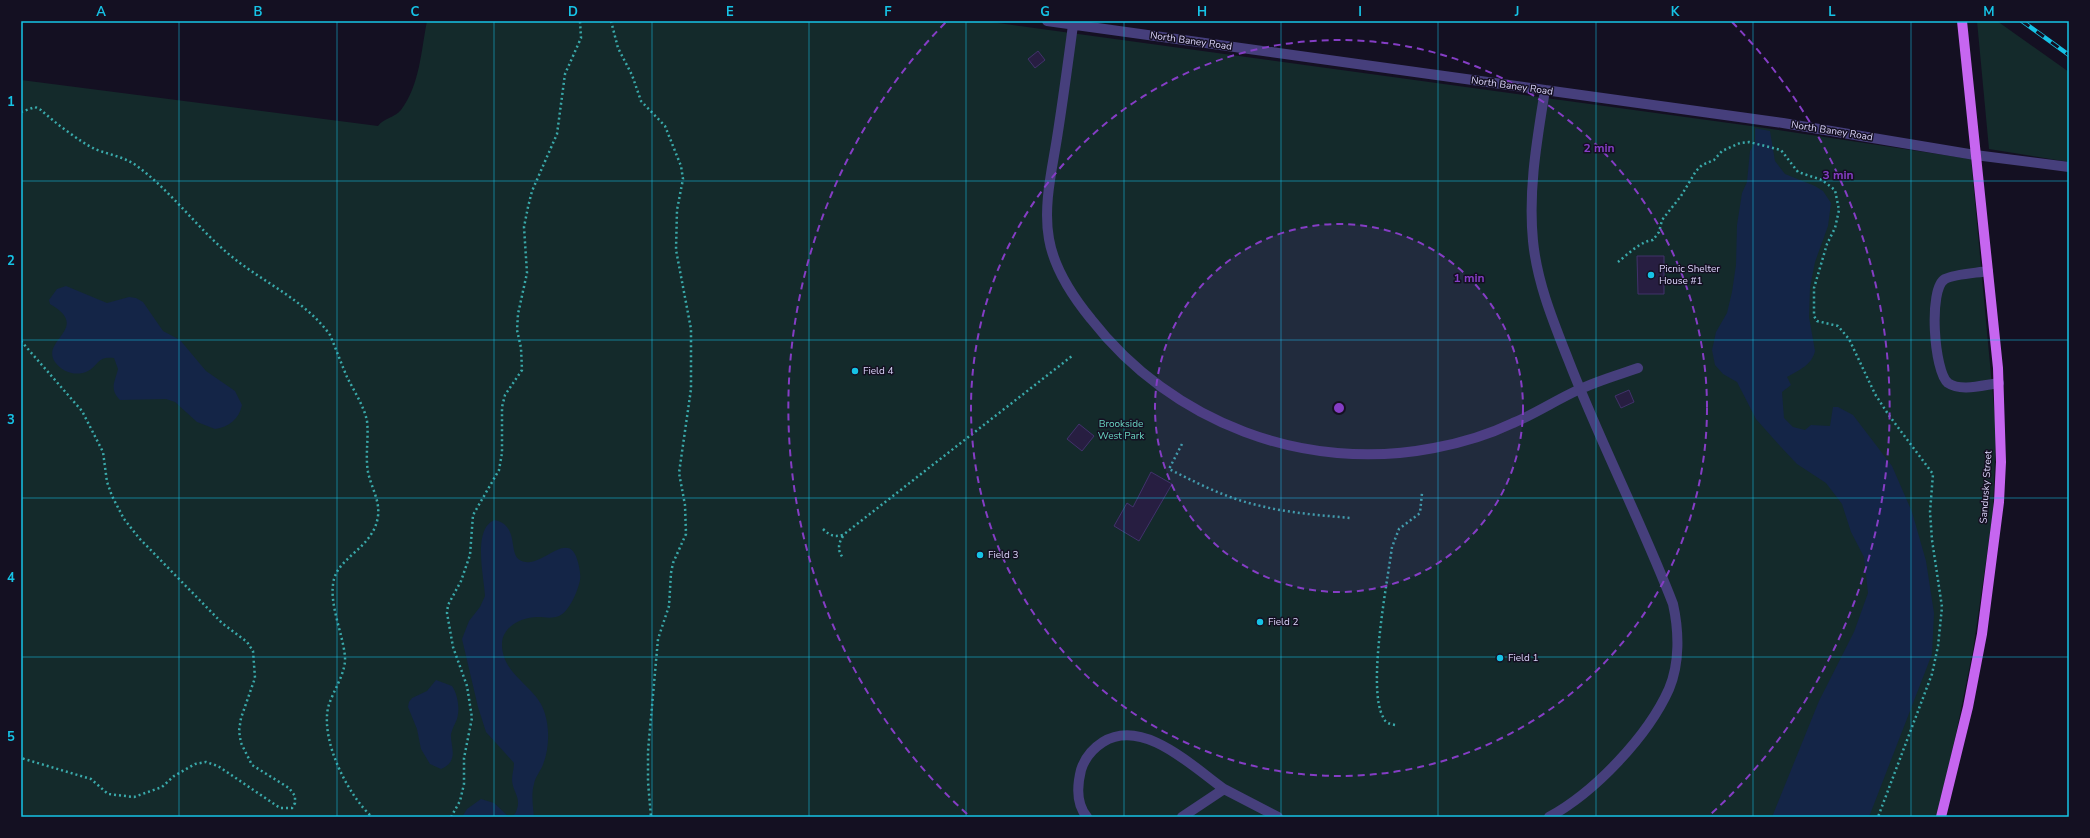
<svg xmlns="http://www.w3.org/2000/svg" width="2090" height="838" viewBox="0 0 2090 838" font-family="'Nunito Sans',sans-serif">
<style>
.green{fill:#142a2b}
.water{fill:#142547}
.building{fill:#271e41;stroke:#41326b}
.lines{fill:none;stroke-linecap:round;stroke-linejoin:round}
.path{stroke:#3aa9aa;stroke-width:2.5;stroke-dasharray:2 3;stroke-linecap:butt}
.minor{stroke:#463f7c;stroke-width:10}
.major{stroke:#c666f0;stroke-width:10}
.rail-casing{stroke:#16c3e6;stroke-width:4.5}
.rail{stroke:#141022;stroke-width:3;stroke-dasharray:9;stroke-linecap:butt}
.grid{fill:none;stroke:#16c3e6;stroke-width:1;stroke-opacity:0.55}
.ring{fill:none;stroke:#853dc5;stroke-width:2;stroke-dasharray:7 5}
.poi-dot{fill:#16c3e6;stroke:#141022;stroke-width:1.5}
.labels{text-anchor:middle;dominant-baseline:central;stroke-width:3;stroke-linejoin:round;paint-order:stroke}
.street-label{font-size:10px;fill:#dcd5fb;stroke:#141022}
.poi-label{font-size:10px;fill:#dcd5fb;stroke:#141022;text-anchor:start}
.park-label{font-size:10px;fill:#68d4c0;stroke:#141022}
.centre{fill:#853dc5;stroke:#141022;stroke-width:2}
.ring-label{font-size:12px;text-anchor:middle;font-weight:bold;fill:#853dc5;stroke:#141022;stroke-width:3;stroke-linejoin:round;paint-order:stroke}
.neatline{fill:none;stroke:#16c3e6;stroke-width:1.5}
.grid-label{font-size:13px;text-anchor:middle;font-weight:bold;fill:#16c3e6}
</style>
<rect width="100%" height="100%" fill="#141022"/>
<path class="green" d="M427 21H984L1751 126 1971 159 1996 429 1993 513 1973 650 1956 734 1937 817H21V80L378 126C384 118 394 118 401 110 420 85 421 51 427 21Z
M1977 21H1997L2069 72V162L1989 149Z"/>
<path class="water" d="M1755 128 1770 131 1775 161 1785 174 1815 186 1823 191 1831 203 1828 226 1815 262 1810 288 1809 317 1815 351C1812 365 1799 370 1787 377L1791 385 1782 392 1784 418 1793 427 1805 430 1811 425 1830 426 1833 407H1838L1853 415 1892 466 1912 512 1926 561 1934 613 1932 654 1869 817H1772L1819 701 1854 632 1868 593 1864 557 1851 532 1842 504 1826 483 1797 464 1781 447 1756 419 1737 382 1723 374 1715 365 1712 350 1716 332 1727 313 1732 292 1736 265 1737 225 1742 193 1747 182 1750 151 1755 143Z
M66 286 107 303 129 297 136 298 143 302 163 331 180 340 206 371 235 391 242 405C239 419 229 427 215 429L197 422 175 402 166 399 120 400C109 389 115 382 118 369L114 358C97 356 99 365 88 371 76 377 62 372 55 362 40 340 92 328 50 304L49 300 57 289Z
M495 520C523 527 504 560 526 562 544 565 568 531 577 559 579 565 581 574 580 580 578 591 569 612 559 616 552 619 544 617 538 617 522 617 503 626 502 643 501 676 538 686 545 714 550 730 549 751 542 767 539 773 535 778 534 784 531 794 533 807 534 817H462L467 809 481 799 494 803 509 817 515 814C523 798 513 794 512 780 512 774 514 769 514 763L486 732 478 707 462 639 469 621 480 607 485 596C484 576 472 528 495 520Z
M436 680 452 686C458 695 460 709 457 719 455 724 452 729 451 734 450 746 460 761 441 769L430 764 421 749 417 729 408 707 409 702 412 698 427 691Z"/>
<path class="building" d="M1038 51 1045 60 1035 68 1028 59Z
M1637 256H1664V294H1638Z
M1629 390 1634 402 1621 408 1615 396Z
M1079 424 1094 436 1082 451 1067 439Z
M1151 472 1172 484 1139 541 1114 526 1127 503 1133 507Z"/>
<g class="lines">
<path class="path" d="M611 21 618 48 632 75 641 101 665 126 681 166 683 179 677 210 676 250 691 329V389L679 473 685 505 686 534 673 563 671 573 669 606 658 639 648 751V782L651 817
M21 112 35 107 41 110C54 122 80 142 95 149 110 155 125 157 137 166 172 192 198 229 231 256 264 283 305 300 330 335 336 349 341 363 347 377 354 391 364 406 367 421 369 438 365 455 368 472 371 487 380 500 378 516 374 547 340 556 334 579 328 603 343 633 345 657 346 674 332 692 328 708 321 742 348 795 372 817
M1618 262C1628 254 1641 241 1653 240L1659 232 1662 220 1681 196 1696 171 1702 165 1714 160 1722 151 1740 143 1749 142 1781 150 1798 172 1822 180 1835 190 1839 210 1835 228 1827 244 1814 288V316L1817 321 1838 326 1849 339 1875 394 1888 414 1933 474 1930 512 1932 540 1942 607 1938 646 1932 674 1878 817
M21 341 82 411 103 452 107 482 112 496 124 519 139 538 222 623 247 642 253 651 255 678 241 718 239 731 241 743 252 765 289 788 295 796V803L292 808H280L218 766 206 762 195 764 174 776 162 787 134 797 108 794 91 779 21 758
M1182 444 1169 469C1197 483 1226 498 1257 505 1287 513 1319 515 1350 518
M823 529C830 536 834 537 843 535L1072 356
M843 536C838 544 837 551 844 559
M1395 725C1390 724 1385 723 1383 717 1367 688 1387 584 1392 547L1399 529 1420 513 1422 493
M451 817 460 801 464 784V758L472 718 467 686 453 647 447 613 448 605 461 581 470 555 473 515 499 470 502 453V407L505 395 522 370 521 348 517 330 518 314 527 273 524 227 528 207 532 191 557 134 565 74 581 38 580 21"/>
<path class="minor" d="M1047 21 1783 123 1975 155 2069 167
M1073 25C1068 63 1063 100 1057 138 1052 170 1043 206 1049 239 1054 268 1073 297 1091 319 1172 423 1305 473 1434 448 1461 443 1488 435 1513 423 1535 414 1556 400 1578 390 1597 381 1618 375 1638 368
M1545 90C1537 140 1528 190 1533 241 1537 282 1553 321 1568 359 1600 442 1641 521 1673 604 1679 631 1680 663 1669 689 1648 736 1595 792 1549 817
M1988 271C1977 273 1955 274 1945 279 1928 288 1934 372 1948 383 1961 392 1983 385 1999 383
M1224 789 1278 817
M1087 817C1076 804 1077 786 1081 770 1085 757 1092 749 1103 742 1143 717 1193 767 1224 789L1182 817"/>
<path class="major" d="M1941 817 1968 707 1982 634 1999 502 2001 462 1998 368 1962 21"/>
<defs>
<path id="rail" d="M2022 21 2069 55"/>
</defs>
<use href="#rail" class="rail-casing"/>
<use href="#rail" class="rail"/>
</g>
<path class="grid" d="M179 21V817M337 21V817M494 21V817M652 21V817M809 21V817M966 21V817M1124 21V817M1281 21V817M1438 21V817M1596 21V817M1753 21V817M1911 21V817M21 181H2069M21 340H2069M21 498H2069M21 657H2069"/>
<circle cx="1339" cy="408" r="184" fill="#853dc5" fill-opacity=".12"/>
<g class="ring">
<circle cx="1339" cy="408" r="184"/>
<circle cx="1339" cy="408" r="368"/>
<path d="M967 814A551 551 0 0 1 946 22M1732 22A551 551 0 0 1 1711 814"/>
</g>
<g class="poi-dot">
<circle cx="1651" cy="275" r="4"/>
<circle cx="855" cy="371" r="4"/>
<circle cx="980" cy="555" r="4"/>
<circle cx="1260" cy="622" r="4"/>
<circle cx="1500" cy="658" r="4"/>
</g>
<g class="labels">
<g class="street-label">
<text transform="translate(1191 41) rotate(8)">North Baney Road</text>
<text transform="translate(1512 86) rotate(8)">North Baney Road</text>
<text transform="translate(1832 131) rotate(9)">North Baney Road</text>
<text transform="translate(1986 487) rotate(-86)">Sandusky Street</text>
</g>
<g class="poi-label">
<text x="1659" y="269">Picnic Shelter<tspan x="1659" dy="12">House #1</tspan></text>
<text x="863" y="371">Field 4</text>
<text x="988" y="555">Field 3</text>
<text x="1268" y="622">Field 2</text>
<text x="1508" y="658">Field 1</text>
</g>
<g class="park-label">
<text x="1121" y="424">Brookside<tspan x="1121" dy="12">West Park</tspan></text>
</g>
</g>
<circle cx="1339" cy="408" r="6" class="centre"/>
<g class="ring-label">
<text x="1599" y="152">2 min</text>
<text x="1838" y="179">3 min</text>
<text x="1469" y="282">1 min</text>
</g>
<rect width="2090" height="838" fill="none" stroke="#141022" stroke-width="44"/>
<rect x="22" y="22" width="2046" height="794" class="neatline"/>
<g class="grid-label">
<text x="101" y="16">A</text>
<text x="258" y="16">B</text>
<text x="415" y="16">C</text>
<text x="573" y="16">D</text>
<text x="730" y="16">E</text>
<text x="888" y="16">F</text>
<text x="1045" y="16">G</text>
<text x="1202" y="16">H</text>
<text x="1360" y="16">I</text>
<text x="1517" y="16">J</text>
<text x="1675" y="16">K</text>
<text x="1832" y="16">L</text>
<text x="1989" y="16">M</text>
<text x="11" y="106">1</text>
<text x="11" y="265">2</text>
<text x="11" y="424">3</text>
<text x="11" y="582">4</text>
<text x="11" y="741">5</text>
</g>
</svg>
